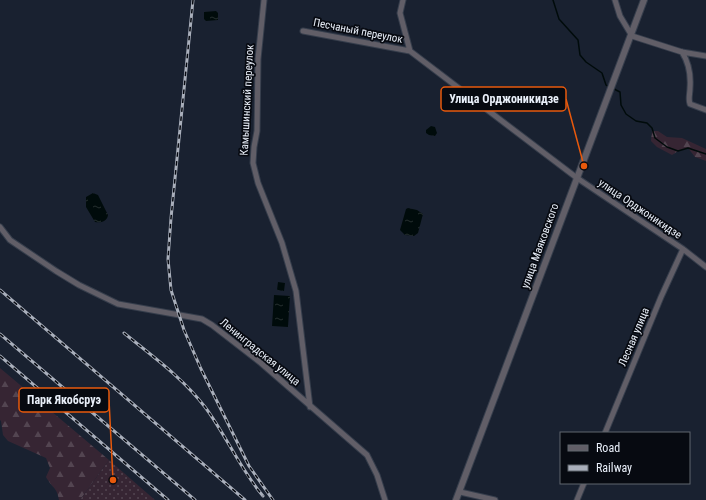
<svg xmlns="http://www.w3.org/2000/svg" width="706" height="500" viewBox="0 0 706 500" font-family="'Roboto Condensed',sans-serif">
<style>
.forest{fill:url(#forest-firs)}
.park{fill:url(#park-dots)}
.water{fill:url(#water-ripples)}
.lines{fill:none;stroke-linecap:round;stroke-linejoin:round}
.stream{stroke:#000b0b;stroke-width:1.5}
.minor-casing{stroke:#363e4c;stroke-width:7}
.tertiary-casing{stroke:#363e4c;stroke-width:8}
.minor{stroke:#615e67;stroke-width:5}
.tertiary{stroke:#615e67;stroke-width:6}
.rail-casing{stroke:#a9afbb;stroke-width:3}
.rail{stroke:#070a11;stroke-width:1.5;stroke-dasharray:4.5;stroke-linecap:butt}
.labels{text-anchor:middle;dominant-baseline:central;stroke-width:3.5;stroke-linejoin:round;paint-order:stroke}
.street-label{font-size:11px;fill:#e9eff9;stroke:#070a11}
.leader{fill:none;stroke:#e8590c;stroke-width:1.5}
.callout-dot{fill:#e8590c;stroke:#070a11;stroke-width:1.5}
.callout{fill:#070a11;stroke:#e8590c;stroke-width:1.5}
.callout-label{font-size:12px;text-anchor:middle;font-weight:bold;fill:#e9eff9}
</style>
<defs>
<pattern id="forest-firs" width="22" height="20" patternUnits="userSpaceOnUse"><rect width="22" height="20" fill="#362533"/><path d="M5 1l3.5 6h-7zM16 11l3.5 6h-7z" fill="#534551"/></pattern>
<pattern id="park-dots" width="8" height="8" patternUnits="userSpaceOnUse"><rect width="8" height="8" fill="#362533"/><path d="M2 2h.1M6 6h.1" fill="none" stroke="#534551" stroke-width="1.8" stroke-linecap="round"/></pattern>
<pattern id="water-ripples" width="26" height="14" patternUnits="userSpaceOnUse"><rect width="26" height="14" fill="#000b0b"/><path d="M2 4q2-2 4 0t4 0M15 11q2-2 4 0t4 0" fill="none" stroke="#252f2f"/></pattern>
</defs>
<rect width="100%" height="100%" fill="#192130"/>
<path class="forest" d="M652 131H658L667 137 682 138 706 149V161L695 157 688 148 678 151 672 155 657 147 651 141Z
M0 368 109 460 80 500H59C57 487 52 488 46 477L50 468 46 458 8 441 3 435 1 421 0 420Z"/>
<path class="park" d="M109 460 155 500H80Z"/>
<path class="water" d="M216 11 218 13V20L206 21 204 19V12Z
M431 126 435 127 437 133 435 136 429 135 426 133V130Z
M93 193 98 195 108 215C107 222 100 223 95 222L86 207V197Z
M408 208 417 210 423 214 418 233 414 236 405 235 400 230 406 209Z
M278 282 285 283 284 291 277 290Z
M274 295 290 296 288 327 272 326Z"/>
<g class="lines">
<path class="stream" d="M553 0 559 19 578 40 580 55 586 62 602 73 606 85 609 87
M612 88 620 92 621 105 626 114 636 121 647 123 652 128 655 138 667 147 678 151 688 148 706 154"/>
<defs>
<path id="minor" d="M264 0 258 59 257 131 254 147 253 163 258 183 282 243 296 291 310 407
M403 0 400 13 410 51
M615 0 620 16 632 36 682 52 706 56
M303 31 410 51
M410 51 577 178 683 249 706 267
M682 52C689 63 691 75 690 88 690 94 688 99 690 104L706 110
M0 227 10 240 56 271 79 285 118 304 202 319 212 325 261 363 367 455 377 475 385 500
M605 433 661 297 683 249
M460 492 495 500
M577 500 584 483"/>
<path id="tertiary" d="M456 500 644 0"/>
</defs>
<use href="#minor" class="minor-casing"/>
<use href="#tertiary" class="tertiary-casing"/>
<use href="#minor" class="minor"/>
<use href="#tertiary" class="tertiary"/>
<defs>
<path id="rail" d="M193 0 171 218 168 259 171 290 184 330 201 369 249 466 273 500
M0 290 245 500
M124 333C152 356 183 378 205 407 226 435 240 469 263 496
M0 334 195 500
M0 356 168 500"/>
</defs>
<use href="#rail" class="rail-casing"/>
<use href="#rail" class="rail"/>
</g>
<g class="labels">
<g class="street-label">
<text transform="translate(358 31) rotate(11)">Песчаный переулок</text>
<text transform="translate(247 100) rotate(-87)">Камышинский переулок</text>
<text transform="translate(640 209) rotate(34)">улица Орджоникидзе</text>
<text transform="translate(540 246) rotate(-70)">улица Маяковского</text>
<text transform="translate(634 337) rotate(-67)">Лесная улица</text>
<text transform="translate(260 352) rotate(39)">Ленинградская улица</text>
</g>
</g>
<path class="leader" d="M584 166L566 99M113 480L109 400"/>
<g class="callout-dot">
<circle cx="584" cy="166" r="4"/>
<circle cx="113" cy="480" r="4"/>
</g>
<g class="callout">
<rect x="441" y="87" width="125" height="24" rx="4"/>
<rect x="19" y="388" width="90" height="24" rx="4"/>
</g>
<g class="callout-label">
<text x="504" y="103">Улица Орджоникидзе</text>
<text x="64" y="404">Парк Якобсруэ</text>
</g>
<rect x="560" y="432" width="130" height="52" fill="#070a11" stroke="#61666e"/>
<rect x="568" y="445" width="20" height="6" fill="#615e67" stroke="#61666e"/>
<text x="596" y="452" font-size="12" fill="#e9eff9">Road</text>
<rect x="568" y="465" width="20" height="6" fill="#a9afbb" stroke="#61666e"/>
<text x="596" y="472" font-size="12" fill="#e9eff9">Railway</text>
</svg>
